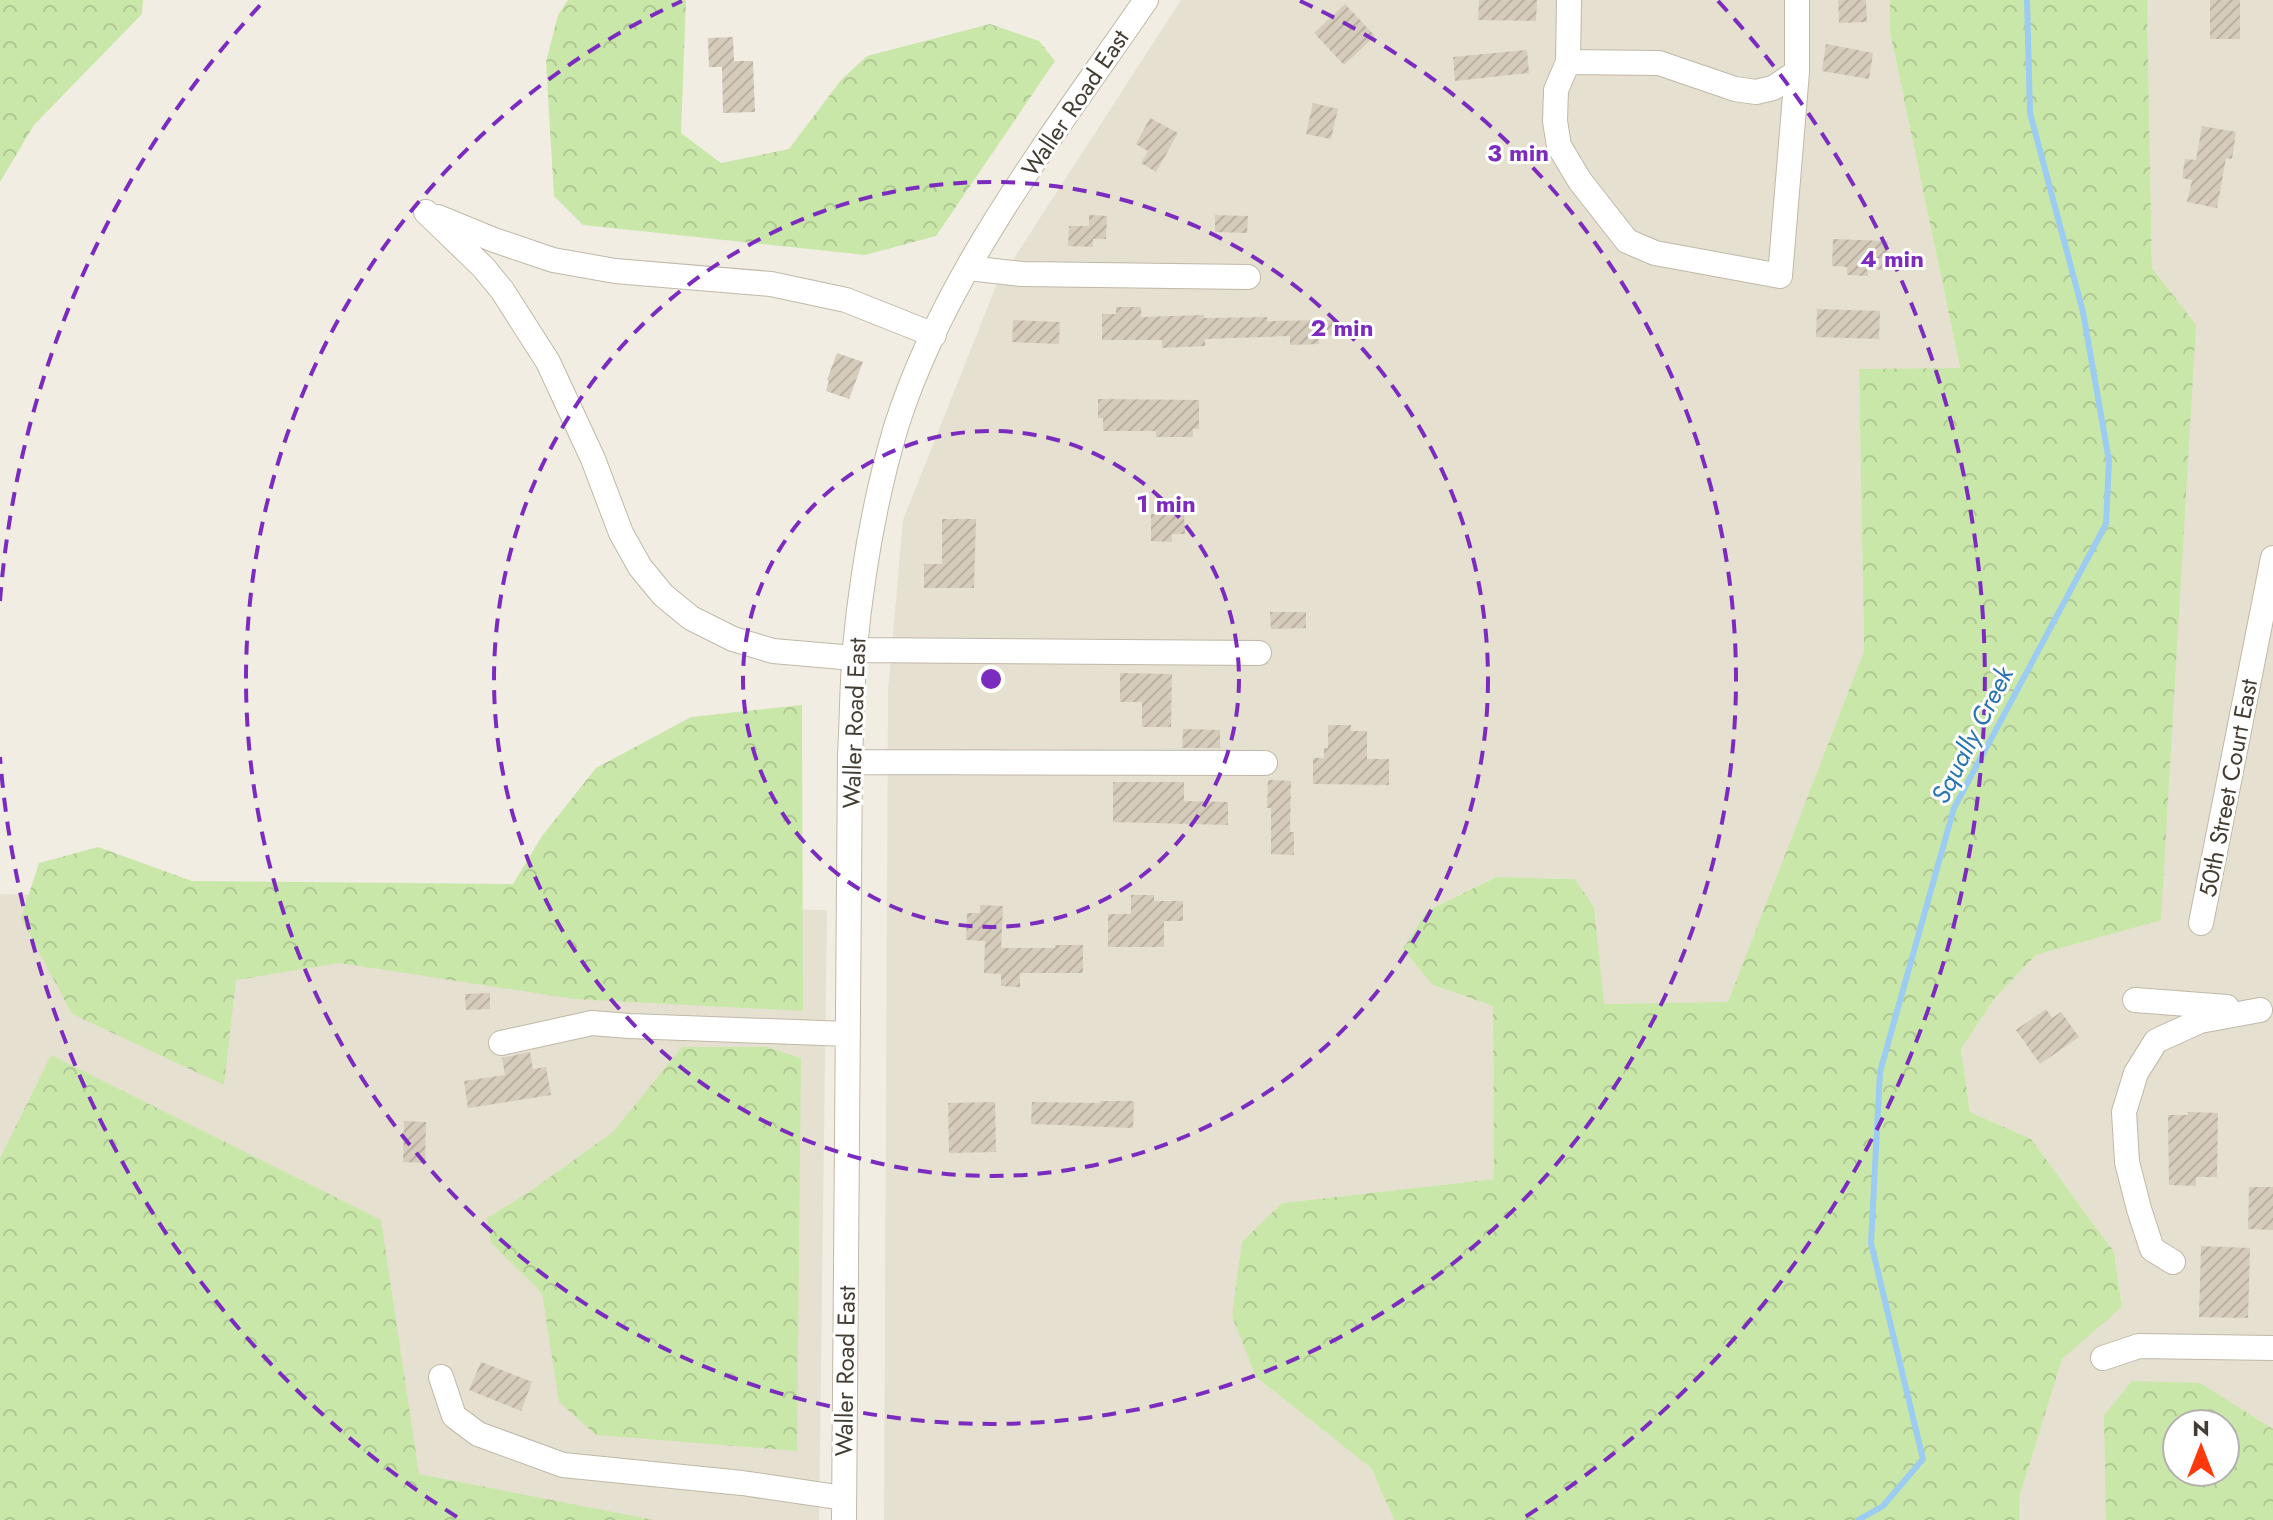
<svg xmlns="http://www.w3.org/2000/svg" width="2273" height="1520" viewBox="0 0 2273 1520" font-family="Jost,sans-serif">
<style>
.residential{fill:#e6e0d0;fill-rule:evenodd}
.forest{fill:url(#forest-crowns);fill-rule:evenodd}
.lines{fill:none;stroke-linecap:round;stroke-linejoin:round}
.stream{stroke:#9cccf1;stroke-width:6}
.building{fill:url(#building-hatch)}
.minor-casing{stroke:#c0b8a8;stroke-width:26}
.minor{stroke:#fff;stroke-width:24}
.ring{fill:none;stroke:#7b2cbf;stroke-width:4;stroke-dasharray:14 10}
.labels{text-anchor:middle;dominant-baseline:central;stroke-width:6;stroke-linejoin:round;paint-order:stroke}
.street-label{font-size:24px;fill:#433d33;stroke:#fff}
.water-label{font-size:26px;font-style:italic;fill:#2b75b0;stroke:#fff}
.centre{fill:#7b2cbf;stroke:#fff;stroke-width:4}
.ring-label{font-size:24px;text-anchor:middle;font-weight:bold;fill:#7b2cbf;stroke:#fff;stroke-width:6;stroke-linejoin:round;paint-order:stroke}
</style>
<defs>
<pattern id="forest-crowns" width="20" height="18" patternUnits="userSpaceOnUse" patternTransform="scale(2)"><rect width="20" height="18" fill="#cae7aa"/><path d="M2 6a3 3 0 1 1 6 0M12 15a3 3 0 1 1 6 0" fill="none" stroke="#afc793"/></pattern>
<pattern id="building-hatch" width="6" height="6" patternUnits="userSpaceOnUse" patternTransform="scale(2)"><rect width="6" height="6" fill="#d6ccbb"/><path d="M-1 1l2-2M0 6l6-6M5 7l2-2" fill="none" stroke="#b9b0a1"/></pattern>
</defs>
<rect width="100%" height="100%" fill="#f2ede3"/>
<path class="residential" d="M1181 0H1890V32L1960 369H1859L1864 651 1728 1003 1603 1004 1594 907 1575 879 1495 877 1427 911 1433 985 1493 1006 1494 1179 1282 1203 1256 1377 1371 1468 1394 1520H884L888 691 903 520 996 286Z
M2147 0H2273V1520H2019L2020 1495 2062 1358 2122 1307 2114 1252 2031 1139 1970 1112 1961 1049 1995 998 2036 955 2161 919 2195 326 2152 268ZM2177 1424H2225V1472H2177Z
M0 894 827 910 819 1520H0Z"/>
<path class="forest" d="M0 0H143L142 14 34 125 0 182Z
M568 0H686L681 133 721 163 789 149 841 80 867 56 990 24 1039 41 1055 61 936 236 865 255 583 225 554 196 546 62 558 15Z
M1890 0H2147L2152 268 2196 325 2161 920 2036 955 1995 998 1961 1049 1970 1112 2031 1139 2114 1252 2122 1307 2062 1359 2020 1495 2019 1520H1394L1371 1468 1256 1377 1232 1316 1242 1242 1282 1203 1494 1179 1493 1006 1433 985 1403 949 1427 911 1496 877 1575 879 1594 907 1604 1004 1728 1002 1864 651 1859 369 1960 368 1890 32Z
M802 705 803 1011 574 999 340 963 236 980 224 1085 72 1014 21 918 39 863 98 847 192 881 513 884 542 836 596 768 691 717Z
M682 1047H767L801 1058 797 1451 596 1435 559 1402 542 1293 491 1243 487 1218 529 1192 613 1132Z
M51 1055 381 1220 419 1474 654 1520H0V1158Z
M2132 1381 2200 1383 2273 1429V1520H2106L2104 1415ZM2177 1424H2225V1472H2177Z"/>
<g class="lines">
<path class="stream" d="M1858 1520 1883 1506 1923 1459 1871 1243 1880 1072 1954 808 2106 524 2109 461 2083 312 2030 113 2027 0"/>
</g>
<path class="building" d="M1479 0H1537L1536 21 1478 20Z
M1838 0H1866L1867 22 1839 23Z
M2210 0H2240V39H2210Z
M1345 4 1375 36 1344 65 1314 33Z
M733 37 734 61H753L755 112 723 113 722 67H709L708 38Z
M1826 44 1873 53 1869 79 1822 71Z
M1527 50 1529 73 1455 81 1453 57Z
M1313 103 1338 109 1331 139 1306 134Z
M1150 118 1178 133 1156 172 1141 163 1148 151 1136 144Z
M2202 126 2236 132 2232 159 2226 158 2217 208 2187 202 2192 180 2182 178 2185 159 2196 160Z
M1089 215 1107 216 1106 239H1093V247L1068 246 1069 226H1089Z
M1215 215 1248 216 1247 233 1215 232Z
M1833 239 1888 241 1887 270 1868 269V276L1847 275V267L1832 266Z
M1116 307H1141V317L1204 315V318L1267 317V321L1335 320 1336 335 1319 336V344L1290 345V336L1205 339V346L1162 348V340H1102V314H1116Z
M1817 309 1880 311 1879 339 1816 337Z
M1013 320 1060 322 1059 344 1012 342Z
M837 353 863 362 849 399 826 391 829 381 827 380Z
M1098 399 1199 400V429H1193V437H1156V431H1103V418H1098Z
M1151 514 1184 515 1185 534H1172V542L1151 541Z
M942 519H976L974 588H924V564H942Z
M1270 612H1306V628L1271 629Z
M1120 673 1172 674 1171 727H1142V702H1120Z
M1328 725H1351V731H1367V759H1389V785L1313 784V758H1324V748H1328Z
M1183 729 1220 730V748H1182Z
M1268 780 1291 781 1290 832H1294V855L1271 854V808H1267Z
M1113 782H1184V801L1228 802V825L1113 822Z
M1131 895H1154V901H1183V921H1164V947H1108V914H1131Z
M980 905 1003 906 1001 948H1055V945H1083V973H1020V987L1001 986V974L984 973 985 941 966 940 967 913H980Z
M490 993V1009L466 1010 465 994Z
M2046 1009 2052 1018 2061 1012 2079 1037 2040 1064 2016 1030Z
M530 1052 533 1069 546 1067 551 1095 468 1108 464 1081 505 1075 502 1058Z
M1100 1101H1134L1133 1128 1031 1124 1032 1102 1100 1103Z
M995 1102 996 1152 949 1153 948 1103Z
M2188 1112 2218 1113 2217 1177H2196V1186L2169 1185 2168 1115H2188Z
M404 1121 426 1122 425 1163 403 1162Z
M2249 1187H2273V1230L2248 1229Z
M2201 1246 2250 1248 2248 1318 2199 1317Z
M481 1362 532 1382 521 1411 469 1390Z"/>
<g class="lines">
<defs>
<path id="minor" d="M1569 0 1568 62 1556 90 1555 121 1559 146 1580 181 1627 241 1655 253 1780 276 1797 72V0
M1568 62 1659 63 1735 89 1756 92 1773 88 1797 72
M426 212 483 267 502 290 548 362 593 459 621 533 640 567 663 595 691 618 733 639 773 651 854 658
M438 217 494 240 553 260 615 271 771 284 846 300 934 335
M968 268 1022 274 1248 277
M855 650 1259 653
M850 762 1265 763
M2201 923 2273 558
M2135 1000 2227 1007
M501 1043 592 1023 629 1026 848 1034
M2173 1262 2152 1249 2139 1209 2127 1162 2124 1112 2136 1073 2156 1041 2200 1021 2260 1010
M2103 1358 2139 1346 2273 1348
M441 1377 454 1416 478 1434 563 1465 742 1483 844 1498
M844 1520 850 756C852 720 852 683 855 647 862 574 875 498 896 427 945 272 1055 133 1146 0"/>
</defs>
<use href="#minor" class="minor-casing"/>
<use href="#minor" class="minor"/>
</g>
<g class="ring">
<circle cx="991" cy="679" r="248"/>
<circle cx="991" cy="679" r="497"/>
<path d="M1300 1A745 745 0 1 1 682 1"/>
<path d="M457 1517A994 994 0 0 1 0 757M0 601A994 994 0 0 1 264 1M1718 1A994 994 0 0 1 1525 1517"/>
</g>
<g class="labels">
<g class="street-label">
<text transform="translate(1075 103) rotate(-56)">Waller Road East</text>
<text transform="translate(854 723) rotate(-88)">Waller Road East</text>
<text transform="translate(2228 788) rotate(-79)">50th Street Court East</text>
<text transform="translate(845 1371) rotate(-89)">Waller Road East</text>
</g>
<g class="water-label">
<text transform="translate(1972 735) rotate(-63)">Squally Creek</text>
</g>
</g>
<circle cx="991" cy="679" r="12" class="centre"/>
<g class="ring-label">
<text x="1518" y="161">3 min</text>
<text x="1892" y="267">4 min</text>
<text x="1342" y="336">2 min</text>
<text x="1166" y="512">1 min</text>
</g>
<g transform="translate(2201 1448)"><circle r="38" fill="#ffffff" stroke="#b4b1ad" stroke-width="2"/>
<path d="M0-6L14 30L0 20L-14 30Z" fill="#fe370d"/>
<text y="-12" font-size="22" font-weight="bold" text-anchor="middle" fill="#433d33">N</text>
</g>
</svg>
